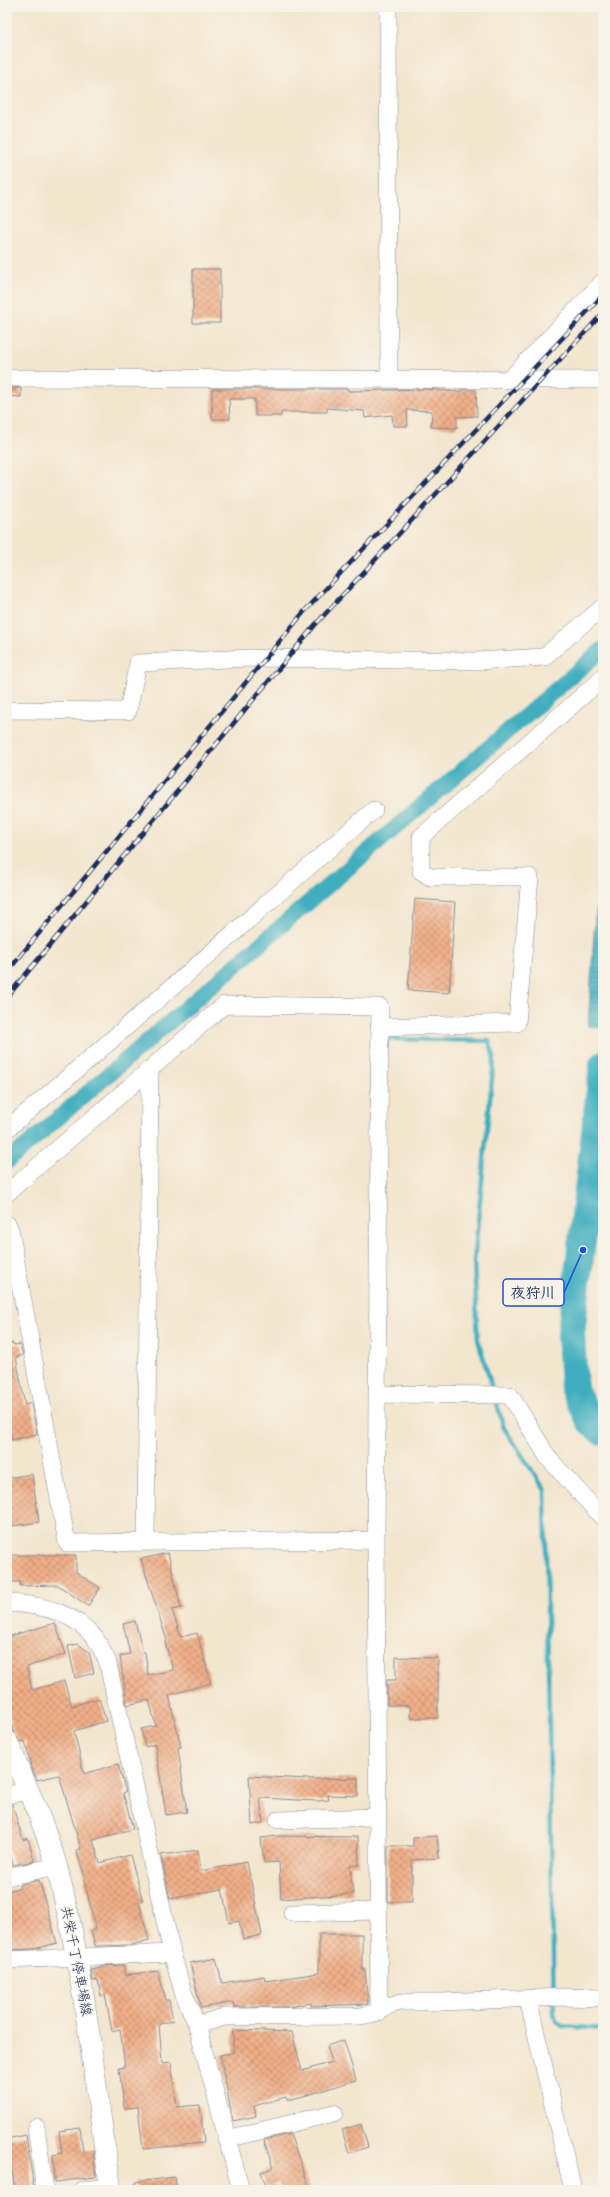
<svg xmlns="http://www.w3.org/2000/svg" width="610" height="2197" viewBox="0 0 610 2197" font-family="Kalam,'Klee One',sans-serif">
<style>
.water{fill:url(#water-rules);stroke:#2e6e8e}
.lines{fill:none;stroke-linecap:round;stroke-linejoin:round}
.stream{stroke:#41aebf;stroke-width:4.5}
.canal{stroke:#41aebf;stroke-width:16}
.river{stroke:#41aebf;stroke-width:28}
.building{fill:url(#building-cross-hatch)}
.minor-casing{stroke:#878a96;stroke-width:18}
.major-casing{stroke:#878a96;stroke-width:22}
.minor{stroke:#fff;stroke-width:17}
.major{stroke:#fff;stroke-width:21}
.rail-casing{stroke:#1b2f5e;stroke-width:4.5}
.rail{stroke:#f7f3e8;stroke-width:3;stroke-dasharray:9;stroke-linecap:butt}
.labels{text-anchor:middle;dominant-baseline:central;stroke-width:3;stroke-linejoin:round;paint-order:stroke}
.street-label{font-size:14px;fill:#1b2f5e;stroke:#f7f3e8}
.leader{fill:none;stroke:#1d4ed8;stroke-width:1.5}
.callout-dot{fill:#1d4ed8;stroke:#f7f3e8;stroke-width:1.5}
.callout{fill:#f7f3e8;stroke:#1d4ed8;stroke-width:1.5}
.callout-label{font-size:15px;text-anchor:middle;font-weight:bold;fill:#1b2f5e}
</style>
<defs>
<pattern id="water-rules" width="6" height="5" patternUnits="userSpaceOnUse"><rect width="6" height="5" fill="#41aebf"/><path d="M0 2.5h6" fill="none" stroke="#368e9e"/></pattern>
<pattern id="building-cross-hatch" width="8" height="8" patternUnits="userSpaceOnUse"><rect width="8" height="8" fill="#f1af88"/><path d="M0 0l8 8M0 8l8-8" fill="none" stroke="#c28f72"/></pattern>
</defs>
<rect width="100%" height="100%" fill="#f7f3e8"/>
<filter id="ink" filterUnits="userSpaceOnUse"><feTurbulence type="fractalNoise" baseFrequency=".025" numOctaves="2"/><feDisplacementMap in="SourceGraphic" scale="8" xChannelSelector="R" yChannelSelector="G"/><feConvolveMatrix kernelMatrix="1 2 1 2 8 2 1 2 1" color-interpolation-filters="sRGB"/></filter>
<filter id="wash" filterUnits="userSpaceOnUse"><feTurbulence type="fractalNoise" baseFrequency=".012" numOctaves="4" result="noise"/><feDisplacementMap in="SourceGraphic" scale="16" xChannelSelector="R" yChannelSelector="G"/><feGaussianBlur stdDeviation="0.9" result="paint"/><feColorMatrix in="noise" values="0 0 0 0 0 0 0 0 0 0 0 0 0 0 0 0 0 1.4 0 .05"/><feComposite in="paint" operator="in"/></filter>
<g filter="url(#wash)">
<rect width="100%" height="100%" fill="#f3e6cf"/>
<path class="water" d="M603 863V1028L588 1026 595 918Z"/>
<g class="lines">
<path class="stream" d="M388 1039 489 1041 494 1058 474 1262 478 1340 504 1428 545 1490 554 2013 556 2021 562 2026 603 2029"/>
<path class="canal" d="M7 1162 603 649"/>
<path class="river" d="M603 1065 571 1333 574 1389 591 1423 603 1432"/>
</g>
<g id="blocks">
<path class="building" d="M193 269H220V323H193Z
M7 388H21V397L7 396Z
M212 389H348V391L425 389 460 392V390H476L477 416 457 417V428L431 427 432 411 407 410 408 426H393L392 415 365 418 364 411 327 408V412H281V416H255V399H229L230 419H212Z
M415 899 455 902 449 993 408 990Z
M13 1343 14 1345 20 1344 23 1355 16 1357 25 1405 31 1403 37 1434 12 1440 7 1420V1344Z
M32 1474 39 1522 7 1527V1478Z
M168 1553 181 1608 172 1610 181 1637 197 1633 211 1683 169 1695 181 1747 178 1748 187 1812 166 1815 155 1744 145 1747 141 1729 156 1726 149 1700 127 1705 120 1656 130 1654 123 1624 135 1621 143 1652H145L148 1675 173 1670 165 1642 167 1641 141 1559Z
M7 1555H76V1572L100 1588 88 1606 58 1585 20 1586V1582H7Z
M55 1623 66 1654 27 1667 32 1690 64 1681 72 1706 99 1698 106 1721 74 1731 84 1774 118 1764 126 1792 123 1793 133 1829 93 1840 100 1863 130 1855 143 1901 139 1902 149 1940 131 1945 95 1946 91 1931 96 1929 84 1880 86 1879 76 1850 81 1849 59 1775 37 1780 31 1766 25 1741 20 1742 13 1731 7 1705V1637Z
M78 1644 89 1652 94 1673 75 1678 68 1646Z
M396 1657 438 1658V1718H410V1706L387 1705V1680H396Z
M249 1776 307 1779 358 1778V1796L328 1795 329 1800 318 1801 260 1798 263 1823 252 1825Z
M12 1804 23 1840 28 1838 34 1861 13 1865 7 1844V1805Z
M278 1836 358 1837 359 1865H350L353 1894 281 1899 279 1862 264 1863 261 1838Z
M437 1836 439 1858 412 1860V1902H388V1846H413V1838Z
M198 1850 201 1871 247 1862 262 1935 243 1939 239 1921 229 1923 222 1889 170 1899 161 1855Z
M39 1880 57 1943 34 1949 7 1950V1891L20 1888 19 1885Z
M319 1934H362V1970H365L368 2004 311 2006V2003L289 2007H235L234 2002 201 2008 190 1963 216 1958 222 1983 264 1976 265 1981 319 1973Z
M123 1965 125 1975 158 1971 166 2000H169L173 2021 159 2024 162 2063 171 2062 177 2107 200 2105 204 2143 143 2149 138 2107 124 2108 119 2068 125 2067 120 2029 112 2031 105 1995 101 1996 98 1980 93 1981 91 1970 101 1968 100 1966Z
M233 2030 292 2032 302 2071 332 2062 327 2046 344 2040 356 2080 311 2094 287 2100 286 2097 254 2106 256 2116 233 2121 220 2055 233 2053Z
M361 2124 368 2147 349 2153 342 2130Z
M80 2128 83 2152 93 2151 96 2177 55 2182 53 2155 62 2153 59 2131Z
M290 2134 310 2190H279L278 2183 266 2187 261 2172 273 2168 264 2140Z
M26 2135 34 2190H15L7 2139Z
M175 2177 177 2190H136L135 2182Z"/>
</g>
</g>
<g filter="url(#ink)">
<use href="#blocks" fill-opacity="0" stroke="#878a96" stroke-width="1"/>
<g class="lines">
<defs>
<path id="minor" d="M388 7 389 380
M7 378 603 380
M510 379 603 282
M7 710 128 711 138 663 250 658 477 661 544 657 603 607
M379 1027 517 1023 530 877H430L421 871V837L603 678
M7 1129C132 1025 251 916 374 810
M7 1193 224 1005 380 1007 376 1540 379 2012
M7 1224 10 1229 67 1543 376 1540
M377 1394 510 1395 549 1459 603 1518
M146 1542 150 1069
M7 1603C38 1604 74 1612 95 1638 100 1645 103 1653 107 1660L172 1953 183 1992 197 2025 241 2190
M7 1795 28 1791
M278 1820 376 1817
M7 1877 56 1866
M292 1913 378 1911
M7 1960 172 1953
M528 1999 573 2190
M197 2025 224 2017 361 2016 379 2012 388 2006 401 2002H441L563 1997 603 1998
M36 2127 45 2190
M226 2139 334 2113
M83 2190 110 2187"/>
<path id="major" d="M7 1741C24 1782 45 1824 57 1868 85 1973 94 2082 111 2190"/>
</defs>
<use href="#minor" class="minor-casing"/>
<use href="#major" class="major-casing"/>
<use href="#minor" class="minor"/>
<use href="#major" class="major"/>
<defs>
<path id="rail" d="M7 972 303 613 603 295
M7 997 315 625 603 313"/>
</defs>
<use href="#rail" class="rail-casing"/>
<use href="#rail" class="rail"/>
</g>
</g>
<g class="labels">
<g class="street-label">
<text transform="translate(76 1961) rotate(79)">共栄千丁停車場線</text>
</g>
</g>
<path class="leader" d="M583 1250L564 1293"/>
<circle class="callout-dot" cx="583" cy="1250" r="4"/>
<rect class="callout" x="503" y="1279" width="61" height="27" rx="4"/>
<g class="callout-label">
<text x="533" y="1298">夜狩川</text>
</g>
<rect width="610" height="2197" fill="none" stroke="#f7f3e8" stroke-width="24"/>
</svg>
